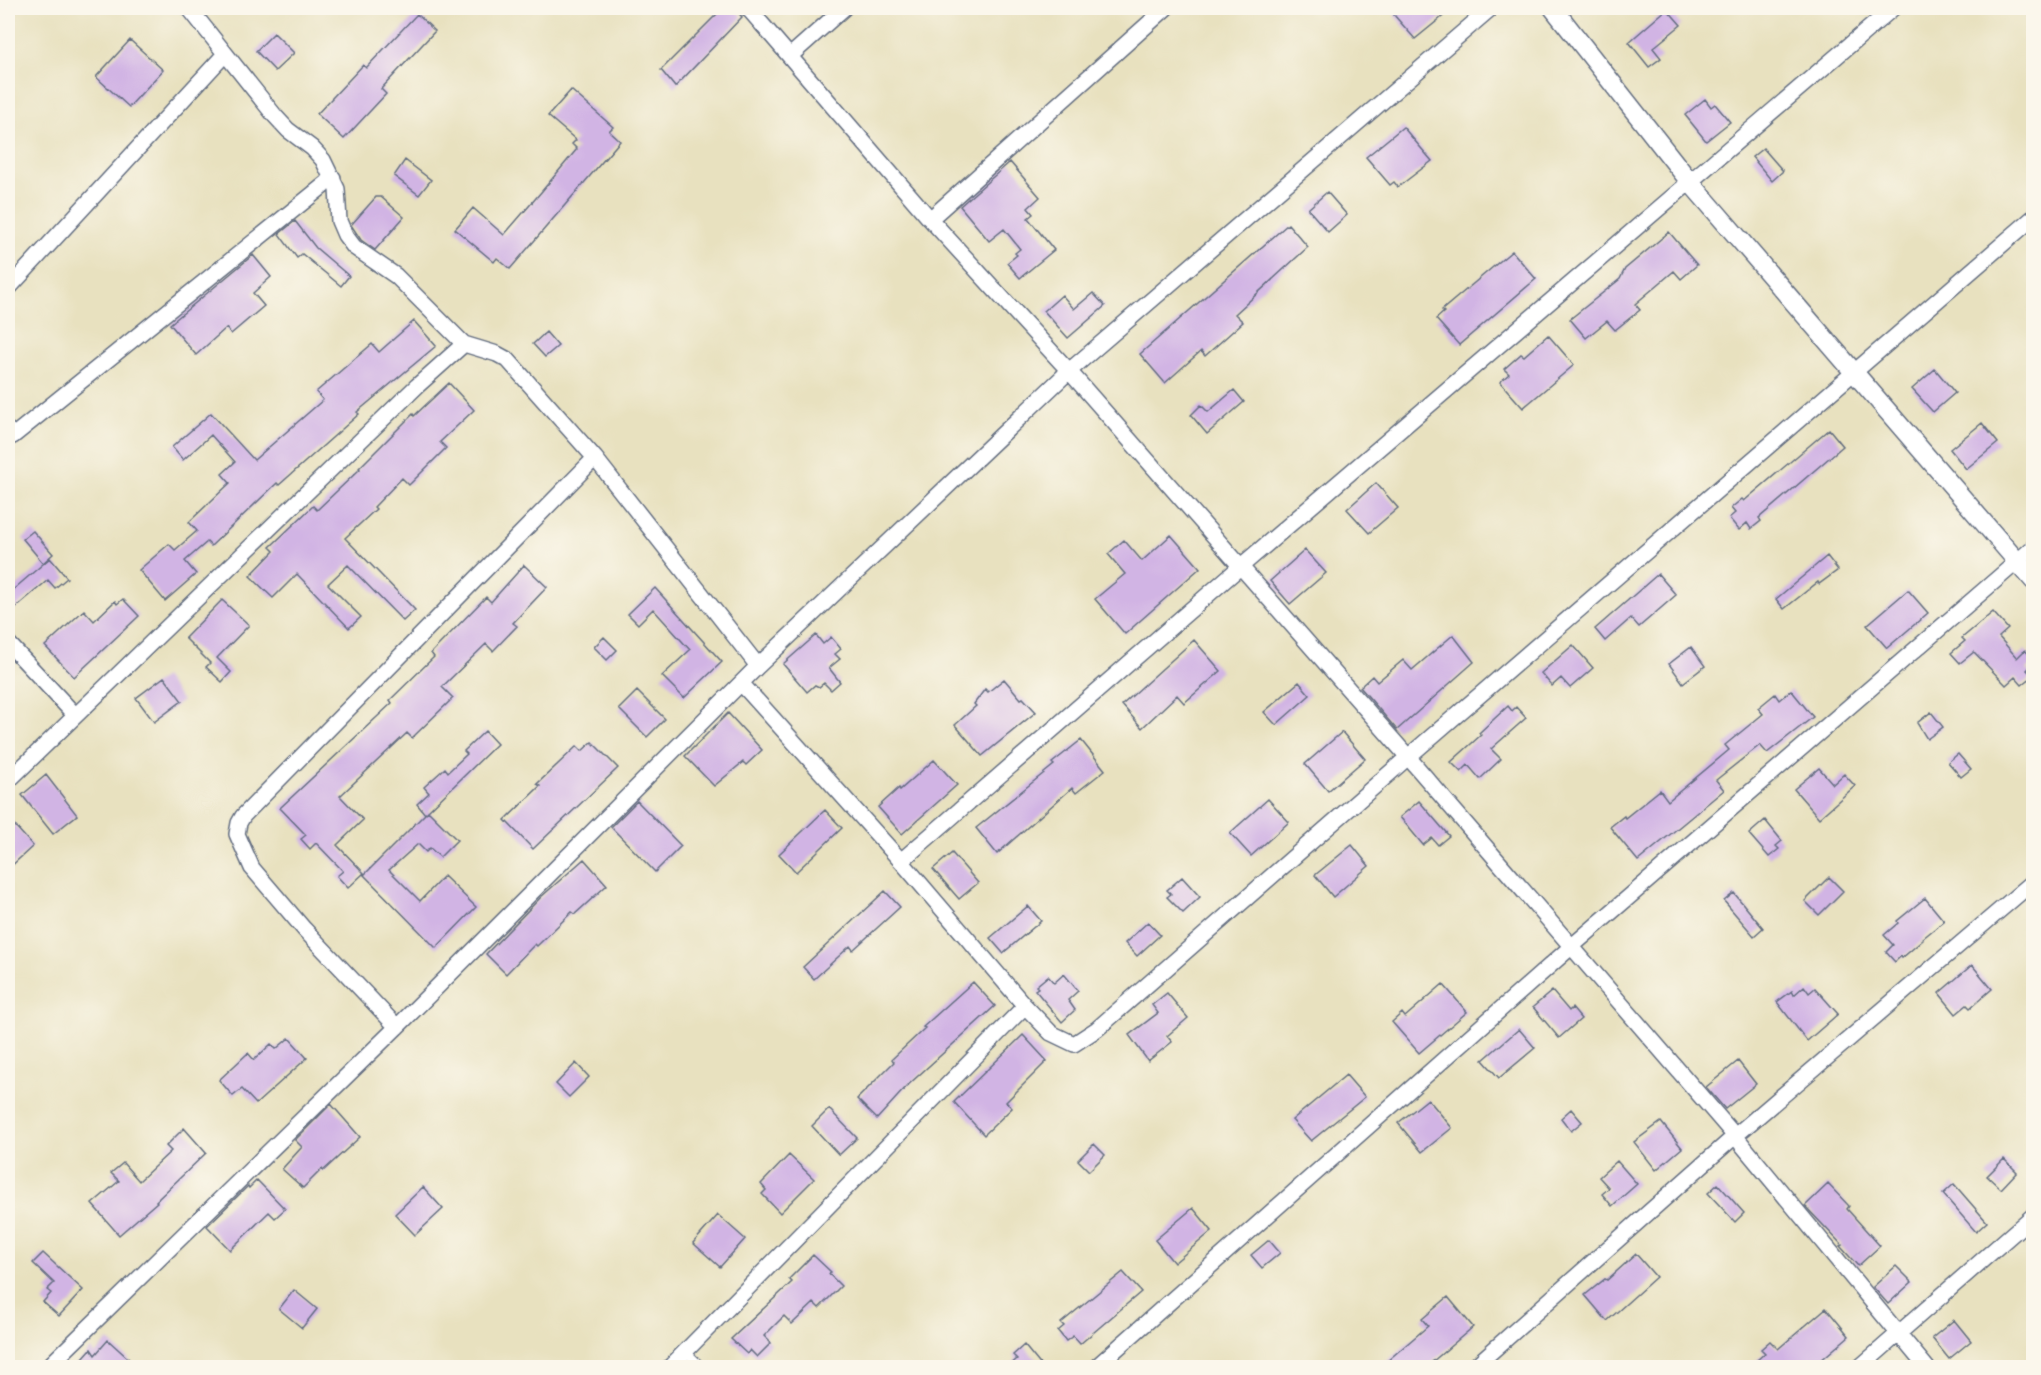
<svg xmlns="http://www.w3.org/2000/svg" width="2041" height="1375" viewBox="0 0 2041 1375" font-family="'IM FELL Great Primer',serif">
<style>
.building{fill:#d1b4e4}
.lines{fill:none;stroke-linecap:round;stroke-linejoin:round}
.service-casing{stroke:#636d80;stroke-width:10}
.minor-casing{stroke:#636d80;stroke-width:18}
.tertiary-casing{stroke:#636d80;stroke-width:21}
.service{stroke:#fff;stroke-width:8}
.minor{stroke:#fff;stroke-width:15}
.tertiary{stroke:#fff;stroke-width:18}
</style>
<rect width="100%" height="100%" fill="#fbf7ec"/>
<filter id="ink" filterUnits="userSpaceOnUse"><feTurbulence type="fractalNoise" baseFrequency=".0167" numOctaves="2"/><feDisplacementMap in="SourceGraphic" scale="12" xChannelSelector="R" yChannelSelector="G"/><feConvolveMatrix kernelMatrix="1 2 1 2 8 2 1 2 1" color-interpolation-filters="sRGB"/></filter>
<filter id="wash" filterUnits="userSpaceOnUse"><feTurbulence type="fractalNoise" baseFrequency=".008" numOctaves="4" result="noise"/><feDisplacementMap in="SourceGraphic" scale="24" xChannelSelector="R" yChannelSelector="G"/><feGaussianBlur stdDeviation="1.35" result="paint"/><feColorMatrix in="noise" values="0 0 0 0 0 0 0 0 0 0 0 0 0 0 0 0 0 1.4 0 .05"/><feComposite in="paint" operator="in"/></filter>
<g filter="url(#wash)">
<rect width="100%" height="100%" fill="#e8e1bf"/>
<g id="blocks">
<path class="building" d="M723 8H734L742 17 675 87 661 70Z
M1403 8H1453L1415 39 1394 15Z
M1667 9 1681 25 1653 48 1661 58 1649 67 1629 42Z
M417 14 435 31 381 89 386 94 344 139 317 114 363 65 366 68Z
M274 33 294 53 275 71 256 51Z
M130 40 163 70 129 107 96 77Z
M571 90 613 127 609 131 620 141 510 269 497 258 494 262 455 229 473 208 504 235 542 191 577 149 572 144 576 140 548 116Z
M1705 99 1711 107 1715 104 1730 122 1706 141 1685 115Z
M1403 127 1432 161 1398 187 1394 182 1390 185 1366 157Z
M1763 148 1783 171 1772 181 1752 157Z
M405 160 431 180 419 195 394 176Z
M1010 162 1040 197 1028 208 1033 214 1028 218 1054 250 1020 278 1007 263 1017 255 1015 253 1020 249 1004 229 989 241 960 206Z
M1327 192 1347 215 1328 232 1308 209Z
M376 197H381L404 217 375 250 361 240 351 225Z
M295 221 316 248 349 276 341 286 302 254 297 258 279 234Z
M1288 224 1308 247 1235 314 1243 322 1205 356 1201 351 1165 383 1140 354Z
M1669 232 1697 265 1681 279 1674 271 1635 304 1640 310 1615 330 1607 321 1586 338 1570 319 1620 279 1625 269Z
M1512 251 1536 279 1459 345 1436 319 1444 312 1442 310Z
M253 255 271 277 253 293 264 306 231 334 226 328 196 355 170 324Z
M1093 293 1105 306 1068 338 1044 311 1062 295 1074 309Z
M414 321 436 346 357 412 359 414 279 485 277 483 211 546 207 542 185 561 196 574 165 601 139 570 169 544 175 550 197 531 189 522 230 483 222 474 235 462 211 435 183 460 172 447 211 413 254 460 323 400 316 392 372 344 379 352Z
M546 332 558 346 545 357 533 344Z
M1548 335 1574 365 1523 408 1500 382 1509 374 1504 369 1521 354 1524 356Z
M1935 369 1955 393 1933 412 1912 389Z
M449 383 474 410 440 442 446 448 409 485 402 478 374 507 376 509 345 538 415 610 403 621 348 565 328 584 361 617 349 628 297 574 273 598 250 576 274 551 270 547 313 506 317 510 360 469 359 468 413 414 414 416Z
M1234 390 1244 402 1207 434 1191 415 1201 405 1208 412Z
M1982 423 1998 443 1966 469 1950 449Z
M1829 429 1843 446 1759 518 1761 521 1751 529 1747 523 1739 530 1729 518 1735 513 1731 508 1742 499 1744 501Z
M1376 483 1398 508 1369 533 1347 509Z
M33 531 53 554 43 563 23 539Z
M1171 535 1200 568 1125 634 1095 599 1125 574 1108 554 1124 540 1142 561Z
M1305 550 1326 573 1290 604 1270 581Z
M1827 556 1838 570 1819 584 1818 582 1784 609 1776 599Z
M50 558 67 578 55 588 48 580 8 614V594Z
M524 565 547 587 513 623 517 626 493 651 486 644 442 687 453 698 412 738 407 733 340 796 363 820 337 845 364 873 348 888 337 876 343 871 316 843 310 849 301 839 306 835 280 808 392 703 390 700 434 657 431 653 486 597 491 602Z
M1658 574 1676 595 1639 627 1631 618 1605 641 1595 629Z
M655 588 722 662 684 698 662 676 690 650 653 609 638 624 628 614Z
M1908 590 1928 613 1887 648 1867 625Z
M123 599 139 616 74 677 45 646 84 610 94 621 115 601 117 604Z
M222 600 249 625 217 658 231 672 222 682 206 667 210 663 185 638Z
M1993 612 2008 629 1999 637 2017 658 2025 650 2034 660V663L2027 670 2033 676 2022 685 2015 677 2006 685 1974 652 1960 663 1951 653 1965 641 1962 638Z
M816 635 823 644 831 637 841 649 835 654 840 659 829 668 840 682 831 690 824 683 819 687 815 685 807 692 783 664Z
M1453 635 1474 662 1397 730 1360 687 1372 676 1377 682 1403 660 1412 670Z
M604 637 617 650 607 660 594 647Z
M1194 640 1221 671 1184 703 1177 695 1142 728 1122 705Z
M1573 645 1593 668 1570 688 1561 678 1552 686 1541 673Z
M1691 647 1705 666 1683 683 1669 664Z
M164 677 182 701 154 722 136 698Z
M1004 679 1021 699 1023 698 1036 712 982 756 955 725 976 706 974 704 985 689 988 692Z
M1299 682 1310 695 1276 725 1264 712Z
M1791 690 1813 717 1767 753 1760 745 1716 780 1724 790 1638 861 1610 827 1624 816 1625 818 1660 790 1668 801 1729 750 1725 745 1763 714 1758 708 1775 694 1779 700Z
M637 691 665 719 647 737 619 709Z
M1508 706 1512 711 1516 707 1526 718 1491 749 1501 759 1480 779 1468 765 1461 772 1451 762 1481 735 1479 733Z
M1931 712 1943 727 1927 739 1917 723Z
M728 713 762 750 746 765 743 762 714 786 685 756Z
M485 731 497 744 425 814 417 804 429 793 424 787 445 768 448 772 467 754 464 751Z
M1342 732 1365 759 1328 791 1305 764Z
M1081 740 1105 770 1076 793 1072 788 997 854 976 828 1054 765 1052 763Z
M592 742 618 768 533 849 505 820 540 786 537 784 577 746 582 751Z
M1958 754 1971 769 1961 777 1948 762Z
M934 760 957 785 902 834 878 807 899 788 900 790Z
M1819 768 1833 784 1844 774 1855 786 1819 818 1794 789Z
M46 775 77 815 53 834 22 795Z
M1268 799 1289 822 1251 856 1230 833Z
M637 801 681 846 655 872 611 827Z
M1419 801 1449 836 1438 845 1432 838 1423 845 1400 817Z
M825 810 842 828 796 872 779 854Z
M428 811 457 840 440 857 430 848 426 852 418 844 389 870 420 901 444 876 476 907 436 948 364 875Z
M8 818 33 846 8 869Z
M1765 820 1782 841 1776 846 1779 849 1769 857 1749 834Z
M1352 845 1369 866 1333 897 1315 875Z
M952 853 978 883 959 899 933 869Z
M584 859 607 885 575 914 572 912 537 946 535 944 506 974 486 954 541 897Z
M1182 877 1200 897 1183 913 1167 897 1171 894 1167 890Z
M1829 877 1843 891 1819 915 1805 901Z
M885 891 900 907 853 950 850 946 814 979 803 967Z
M1734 893 1763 928 1754 936 1724 901Z
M1925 898 1944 921 1922 939 1923 940 1902 958 1901 956 1895 962 1886 952 1893 945 1884 935 1898 923 1897 921Z
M1028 906 1041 921 1003 953 990 938Z
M1148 922 1160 935 1137 956 1125 943Z
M1972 965 1992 989 1970 1008 1967 1005 1956 1014 1939 993Z
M1064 974 1078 991 1068 1000 1075 1010 1062 1022 1035 990 1038 988 1036 986 1048 976 1054 983Z
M973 982 995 1006 907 1086 877 1119 857 1099 894 1062 892 1059 925 1028 923 1027Z
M1443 984 1467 1012 1419 1053 1392 1022 1402 1013 1405 1017Z
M1804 986 1809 993 1815 988 1838 1014 1807 1041 1777 1002 1792 991 1794 995Z
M1552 991 1569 1011 1572 1008 1581 1019 1559 1038 1533 1007Z
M1167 993 1188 1018 1167 1036 1172 1042 1148 1061 1129 1035 1158 1013 1152 1005Z
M1519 1029 1535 1048 1499 1078 1483 1060Z
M1023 1035 1047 1061 1006 1102 1012 1108 984 1135 954 1102Z
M289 1038 307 1058 256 1104 242 1089 233 1096 219 1080 248 1053 254 1060 271 1044 276 1049Z
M1738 1061 1756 1084 1725 1109 1706 1087Z
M576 1063 589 1077 569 1097 556 1084Z
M1346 1075 1365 1097 1311 1141 1292 1120Z
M1428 1099 1452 1128 1422 1152 1398 1123Z
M331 1104 360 1137 323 1171 322 1169 303 1188 282 1169 302 1147 295 1140Z
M829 1109 857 1138 839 1155 812 1126Z
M1571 1109 1582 1122 1571 1131 1561 1118Z
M1661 1122 1682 1148 1656 1170 1634 1142Z
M184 1128 206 1153 156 1201 157 1202 119 1235 92 1204 119 1181 111 1173 123 1163 139 1181 171 1151 166 1146Z
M1094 1144 1105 1155 1089 1171 1078 1160Z
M789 1155 814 1179 780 1213 762 1194 766 1190 761 1184Z
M2004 1159 2017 1172 2001 1189 1987 1176Z
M1617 1161 1637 1184 1612 1206 1602 1194 1609 1188 1599 1177Z
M257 1180 285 1209 275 1218 269 1212 230 1250 207 1226 248 1186 249 1188Z
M1718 1184 1744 1213 1735 1222 1708 1193Z
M1828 1184 1849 1206 1847 1209 1880 1246 1858 1266 1840 1246 1842 1245 1805 1206Z
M1954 1184 1987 1222 1976 1232 1943 1194Z
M423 1187 443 1209 415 1235 395 1214Z
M1193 1208 1212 1231 1174 1263 1155 1240Z
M718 1215 745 1239 720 1267 693 1243Z
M1269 1240 1280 1253 1262 1268 1251 1255Z
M43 1253 83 1290 59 1316 43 1302 51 1293 47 1290 54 1283 33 1263Z
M1636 1254 1656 1277 1607 1321 1585 1295 1605 1279 1607 1280Z
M813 1255 831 1272 829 1274 841 1286 819 1308 814 1303 792 1324 784 1316 764 1336 771 1343 757 1357 750 1350 747 1354 731 1339 792 1282 789 1279Z
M1896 1266 1912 1282 1888 1304 1873 1287Z
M1123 1272 1141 1292 1080 1344 1073 1336 1066 1341 1058 1331 1064 1326 1061 1323Z
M294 1290 317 1309 302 1328 279 1309Z
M1448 1297 1473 1327 1425 1368H1379L1428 1326 1422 1319Z
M1826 1308 1849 1336 1812 1368H1748L1765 1353 1761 1349 1770 1341 1778 1349Z
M1954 1320 1971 1341 1949 1359 1932 1338Z
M108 1340 130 1360 123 1368H74L91 1349 95 1355Z
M1024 1345 1043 1368H1007L1017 1359 1013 1355Z"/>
</g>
</g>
<g filter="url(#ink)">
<use href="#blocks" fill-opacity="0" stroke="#636d80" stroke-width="1.5"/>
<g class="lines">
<defs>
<path id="service" d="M685 1351 703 1368"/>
<path id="minor" d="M189 8 275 116 288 130 312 148 323 160 337 189 339 221 345 235 354 247 396 276 464 344
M748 8 930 219 1069 371 1408 757 1735 1136 1927 1368
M790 56 844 8
M930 219 1166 8
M8 289 225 54
M8 430 13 436 333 178
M8 643 75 715
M741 683 901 861 1025 1006 1051 1033 1074 1044 1097 1029 1408 757 2034 217
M8 781 417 386 464 344 497 354 508 360 595 458 758 666
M901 861 1240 567 1893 8
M397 1027 304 929 252 868 237 834 239 823 243 816 595 458
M47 1368 401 1023 758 666 1069 371 1491 8
M669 1368 1025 1006
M1095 1368 1571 947 2034 547
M1473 1368 1735 1136 2034 881
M1859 1368 2034 1215"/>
<path id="tertiary" d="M1553 8 1690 182 2034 581"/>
</defs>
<use href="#service" class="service-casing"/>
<use href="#minor" class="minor-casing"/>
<use href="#tertiary" class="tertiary-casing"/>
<use href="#service" class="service"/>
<use href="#minor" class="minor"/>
<use href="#tertiary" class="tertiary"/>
</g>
</g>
<rect width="2041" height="1375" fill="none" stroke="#fbf7ec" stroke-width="30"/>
</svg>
